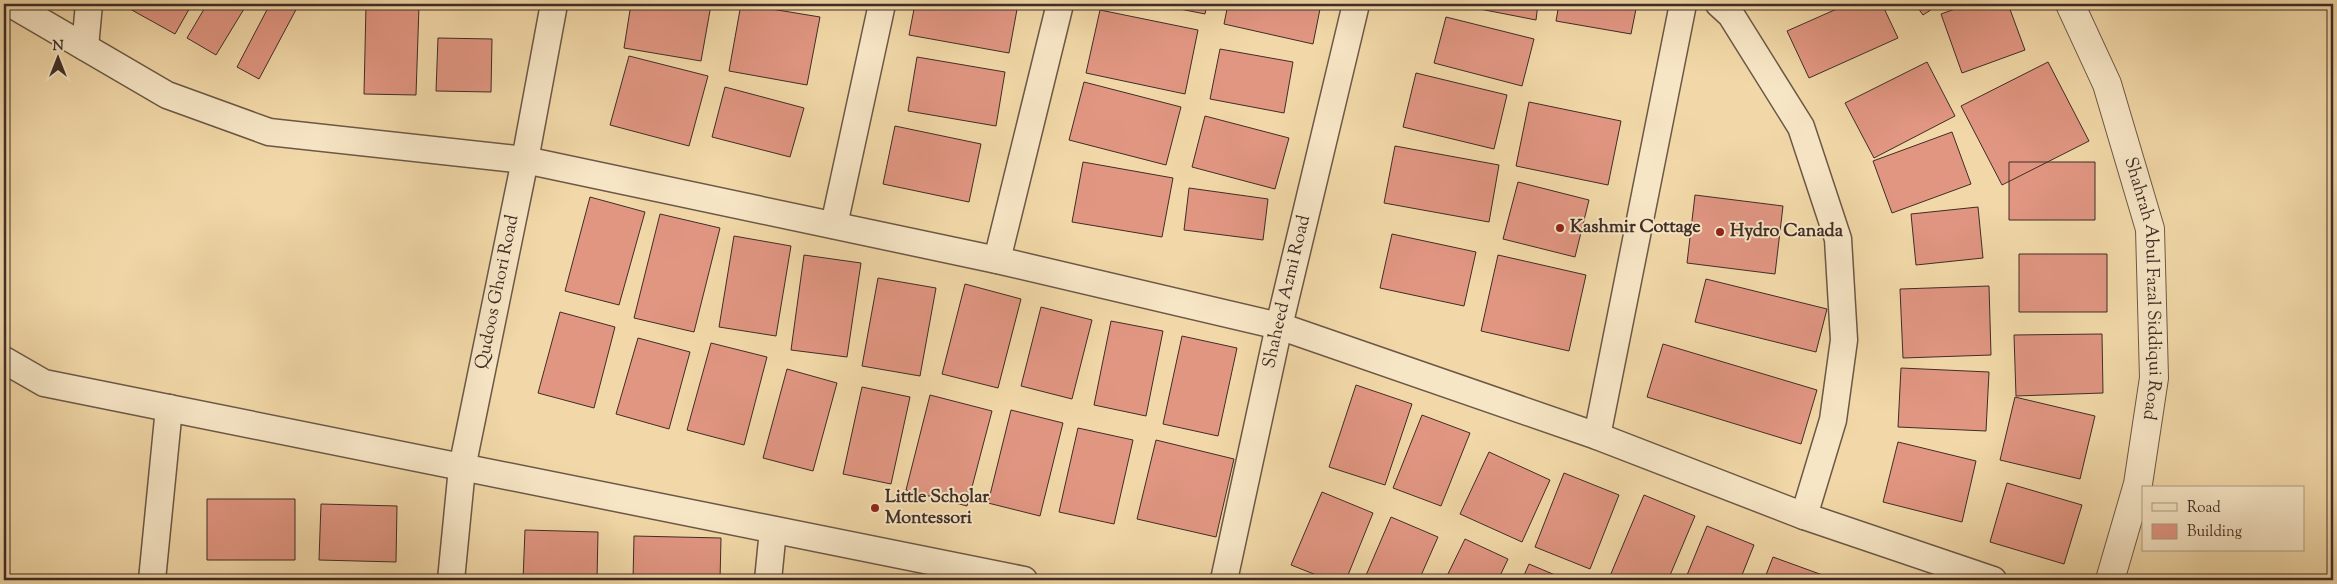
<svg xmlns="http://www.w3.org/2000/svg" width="2337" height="584" viewBox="0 0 2337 584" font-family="'Sorts Mill Goudy',serif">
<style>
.building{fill:#e19682;stroke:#3f2d26}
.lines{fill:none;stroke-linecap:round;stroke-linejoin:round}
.minor-casing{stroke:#6c5846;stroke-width:29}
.tertiary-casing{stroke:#6c5846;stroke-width:30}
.minor{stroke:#f7e6c6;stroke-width:26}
.tertiary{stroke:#f7e6c6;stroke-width:28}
.poi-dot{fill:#8f2418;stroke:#f7e6c6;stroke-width:2}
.labels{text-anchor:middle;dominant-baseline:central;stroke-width:4;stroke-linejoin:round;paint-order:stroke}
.poi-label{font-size:18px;font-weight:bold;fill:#3f2d26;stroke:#f7e6c6;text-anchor:start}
.street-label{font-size:18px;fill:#3f2d26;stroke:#f7e6c6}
</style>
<rect width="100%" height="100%" fill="#f2d8a8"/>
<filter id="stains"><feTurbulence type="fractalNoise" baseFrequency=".004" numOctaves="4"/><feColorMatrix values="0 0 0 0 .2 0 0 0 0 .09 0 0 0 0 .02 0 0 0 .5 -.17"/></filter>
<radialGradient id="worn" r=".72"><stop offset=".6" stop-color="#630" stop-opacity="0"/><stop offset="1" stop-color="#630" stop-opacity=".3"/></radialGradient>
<path class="building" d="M121 4H192L175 34Z
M207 4H247L216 55 187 38Z
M270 4H299L259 79 237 67Z
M631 4 711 5 701 61 624 48Z
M741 4 820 17 807 85 729 71Z
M915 4H1018L1009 53 909 35Z
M1155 4H1207L1205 14Z
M1228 4H1321L1313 44 1224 24Z
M1454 4H1538L1536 20Z
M1559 4H1637L1631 34 1556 21Z
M1848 4H1882L1898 38 1809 78 1787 31Z
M1915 4H1940L1923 15Z
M1969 4H2008L2025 50 1962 73 1941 14Z
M366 5 419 6 416 95 364 94Z
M1100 10 1198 30 1185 94 1086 73Z
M1446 17 1534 39 1522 86 1434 63Z
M438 38 492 39 491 92 436 91Z
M1220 49 1293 62 1284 113 1210 99Z
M629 56 708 76 689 146 610 125Z
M917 57 1005 72 996 126 908 111Z
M1927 62 1955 116 1874 158 1845 103Z
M2048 62 2089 141 2002 185 1961 106Z
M1416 73 1507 95 1494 149 1403 127Z
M1084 82 1181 107 1166 165 1069 140Z
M725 87 804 108 790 157 712 137Z
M1529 102 1621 121 1608 185 1516 166Z
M1205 116 1289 138 1275 189 1192 167Z
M895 126 981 144 969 202 883 184Z
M1952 132 1971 184 1892 213 1873 161Z
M1395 146 1499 165 1489 222 1384 203Z
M1083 162 1173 178 1162 237 1072 222Z
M2009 162H2095V220H2009Z
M1518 182 1589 200 1575 257 1503 239Z
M1189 188 1268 199 1263 240 1184 230Z
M1695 195 1783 206 1775 274 1687 263Z
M590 197 645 212 619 305 565 291Z
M1978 207 1983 258 1916 265 1911 214Z
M660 214 720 228 694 332 634 318Z
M1392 234 1476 252 1464 306 1380 288Z
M734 236 791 246 776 336 719 327Z
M2019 254H2107V312H2019Z
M804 255 861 263 847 357 791 350Z
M1498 255 1586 275 1569 351 1481 331Z
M878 278 936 288 920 376 862 366Z
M1706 279 1827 309 1816 352 1695 322Z
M965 284 1021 299 998 388 942 374Z
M1989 286 1991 355 1903 358 1900 289Z
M1041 307 1092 320 1072 399 1021 386Z
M560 312 615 327 594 408 538 393Z
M1111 321 1163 331 1146 416 1094 405Z
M2102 334 2103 393 2016 396 2014 335Z
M1182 336 1237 348 1218 436 1163 424Z
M638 338 690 352 669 429 616 414Z
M711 343 767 357 744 445 687 430Z
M1663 344 1817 390 1801 444 1647 397Z
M1901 368 1989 372 1986 431 1898 427Z
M787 369 837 383 813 471 763 458Z
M1356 385 1412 404 1385 485 1329 467Z
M862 387 910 397 891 484 843 474Z
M930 395 992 411 967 506 906 490Z
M2015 397 2095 416 2080 479 2000 460Z
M1011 410 1063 423 1040 516 988 503Z
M1422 415 1470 433 1441 506 1393 488Z
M1078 428 1133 440 1114 524 1059 512Z
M1156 440 1234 459 1216 537 1137 519Z
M1898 442 1976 461 1962 522 1883 502Z
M1489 452 1550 480 1522 542 1460 514Z
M1564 473 1619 495 1590 569 1535 547Z
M2007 483 2082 505 2064 564 1990 542Z
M1322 492 1373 513 1346 580H1329L1291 565Z
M1644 495 1695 516 1668 580H1619L1610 576Z
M207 499H295V560H207Z
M321 504 397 506 396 562 319 560Z
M1391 517 1438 537 1419 580H1364Z
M1707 526 1754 545 1740 580H1685Z
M525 530 598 532 597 580H523Z
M634 536 721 538 720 580H633Z
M1465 539 1508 559 1498 580H1445Z
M1773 557 1828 577 1827 580H1764Z
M1529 564 1567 580H1522Z"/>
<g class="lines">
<defs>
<g id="minor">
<path d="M11 4 167 95 269 132 525 160 997 260 1279 326 1597 436 1804 516 1993 580"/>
<path d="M1719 4 1731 15 1801 127 1838 239 1844 340 1833 420 1804 516"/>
<path d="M85 47 89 4"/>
<path d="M834 225 882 4"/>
<path d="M997 260 1060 4"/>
<path d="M4 360 44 383 1024 580"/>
<path d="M1597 436 1683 4"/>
<path d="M152 580 169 408"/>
<path id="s1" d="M451 580 462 468 525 160 554 4"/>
<path d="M768 580 773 530"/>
<path id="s2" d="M1224 580 1279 326 1356 4"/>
</g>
<g id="tertiary">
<path id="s3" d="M2070 4 2107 84 2150 229 2154 378 2138 484 2110 580"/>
</g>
</defs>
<use href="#minor" class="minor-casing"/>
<use href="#tertiary" class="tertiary-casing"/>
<use href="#minor" class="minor"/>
<use href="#tertiary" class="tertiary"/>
</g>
<g class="poi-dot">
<circle cx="1560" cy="228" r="5"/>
<circle cx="1720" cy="232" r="5"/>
<circle cx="875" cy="508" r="5"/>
</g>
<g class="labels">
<g class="poi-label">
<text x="1570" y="228">Kashmir Cottage</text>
<text x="1730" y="232">Hydro Canada</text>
<text x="885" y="498">Little Scholar<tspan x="885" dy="21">Montessori</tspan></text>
</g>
<g class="street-label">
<text stroke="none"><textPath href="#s3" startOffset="298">Shahrah Abul Fazal Siddiqui Road</textPath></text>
<text stroke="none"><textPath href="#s1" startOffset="292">Qudoos Ghori Road</textPath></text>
<text stroke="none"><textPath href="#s2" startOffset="295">Shaheed Azmi Road</textPath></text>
</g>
</g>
<rect width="2337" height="584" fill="none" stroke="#f2d8a8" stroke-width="20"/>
<rect x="5" y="5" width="2327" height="574" fill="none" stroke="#3f2d26" stroke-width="2.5"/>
<rect x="10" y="10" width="2317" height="564" fill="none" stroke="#3f2d26"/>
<rect x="2142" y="486" width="162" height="65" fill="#f7e6c6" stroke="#ad9c86"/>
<rect x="2152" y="503" width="25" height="8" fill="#f7e6c6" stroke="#ad9c86"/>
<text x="2187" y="512" font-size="15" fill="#3f2d26">Road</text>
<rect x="2152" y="524" width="25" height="15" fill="#e19682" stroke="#ad9c86"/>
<text x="2187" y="536" font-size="15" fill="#3f2d26">Building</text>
<g transform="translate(58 58)" stroke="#f7e6c6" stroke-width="4" paint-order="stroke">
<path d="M0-4L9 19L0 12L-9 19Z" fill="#3f2d26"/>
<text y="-8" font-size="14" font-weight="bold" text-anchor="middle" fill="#3f2d26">N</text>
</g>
<rect width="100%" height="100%" filter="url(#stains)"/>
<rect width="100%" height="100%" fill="url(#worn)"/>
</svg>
